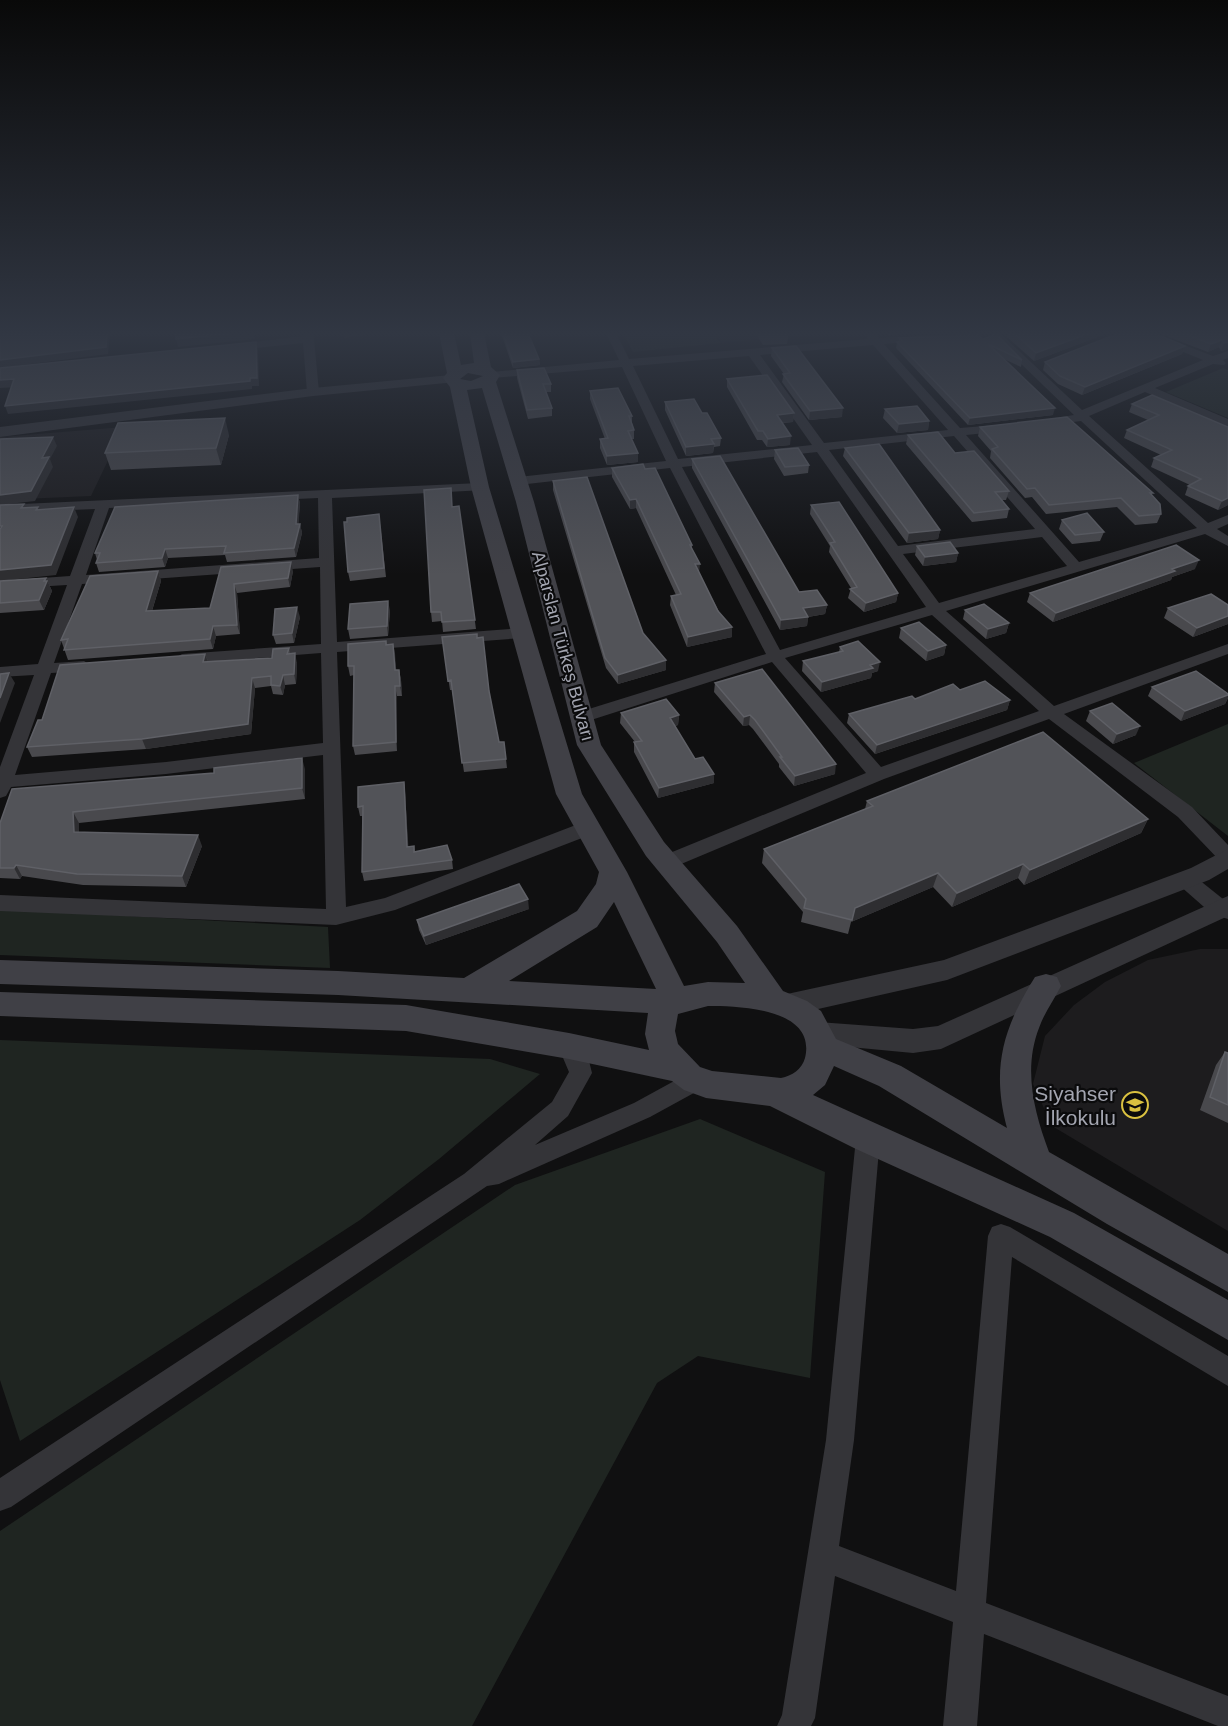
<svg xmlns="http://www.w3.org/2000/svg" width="1228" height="1726" viewBox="0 0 1228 1726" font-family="Helvetica,sans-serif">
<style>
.built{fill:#1d1c1e}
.green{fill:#1f2521}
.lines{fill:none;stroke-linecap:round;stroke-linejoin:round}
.minor{fill:#343438;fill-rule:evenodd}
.tertiary{fill:#343438;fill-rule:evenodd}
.secondary{fill:#404046;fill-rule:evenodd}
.wall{fill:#49494d}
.shaded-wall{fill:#2e2e31}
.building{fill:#525358;stroke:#5f6066;stroke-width:1.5}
.labels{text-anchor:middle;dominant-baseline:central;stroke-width:4.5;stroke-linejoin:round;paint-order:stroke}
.street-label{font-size:18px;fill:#a3a5b0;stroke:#0b0b0c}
.near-poi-label{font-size:21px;fill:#a3a5b0;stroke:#0b0b0c;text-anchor:end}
</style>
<rect width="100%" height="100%" fill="#101011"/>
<path class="built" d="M713 333H827L722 343Z
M124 427 91 496 0 500V437Z
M1200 949H1228V1231L1052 1126 1033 1084 1045 1036 1074 1005 1105 982 1148 960Z"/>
<path class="green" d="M623 333H712L721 343 633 352Z
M1223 368 1228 370V418L1166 392Z
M1228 724V836L1134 763Z
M0 909 328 927 330 968 0 955Z
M0 1040 490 1059 540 1074 439 1159 360 1220 20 1441 0 1380Z
M700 1119 825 1172 810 1378 698 1356 657 1383 472 1726H0V1531L515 1185Z"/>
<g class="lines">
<path class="minor" d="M303 333H313L314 339 319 392 313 396 307 392 303 343 229 351 223 348 229 345 303 336Z
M606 333H616L629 359 868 339 865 333H875L879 338 973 333 968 336 884 344 960 428 1009 424V430L1005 431 966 435 1079 562 1197 528 1081 421 1042 426V420L1074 415 989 333H1000L1082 410 1203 360 1137 333H1152L1213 356 1228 351V358L1223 360 1226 363 1224 365 1213 364 1155 388 1228 419V427L1145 392 1089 416 1208 523 1228 515V524L1217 529 1228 536V546L1205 534 946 611 1054 706 1228 644V654L1064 714 1192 807 1228 845V864L1221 862 1178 817 1049 719 884 779 674 867H660L657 862 660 857 866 773 772 662 588 721H576L573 717 576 713 766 654 670 468 518 485 511 481 518 477 666 461 622 367 492 378 486 375 492 372 619 360ZM873 345 948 430 824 443 760 355ZM749 356 812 445 678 459 633 366ZM954 436 1035 529 898 546 829 450ZM817 452 926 607 780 650 682 467ZM1042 537 1067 566 939 603 903 554ZM932 615 1039 711 881 767 785 658Z
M480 483 485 484V490L332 498 337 642 522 628 530 633 522 638 337 652 346 907 385 898 581 823H595L597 828 595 833 395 910 336 925 0 911V895L326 909 323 755 166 774 11 787 6 796 0 798V767L34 675 0 677V667L38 664 67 585 0 589V581L70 576 95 509 0 513V505ZM318 498 319 558 86 575 109 508ZM320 567 321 644 182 654 174 659 182 664 321 653 323 743 166 762 15 775 51 673 84 671 92 666 84 661 54 663 82 584Z
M1186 873 1193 875 1228 903V919L1212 914 1179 885 1176 880 1179 875Z
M569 1037 577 1039 589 1061 592 1073 568 1116 535 1145 634 1103 687 1074 695 1071 703 1074 707 1081 703 1088 650 1117 499 1184 487 1186 11 1507 0 1511V1478L464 1174 552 1102 569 1072 558 1046 561 1039Z
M868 1127 876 1130 880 1138 854 1440 839 1546 956 1591 988 1236 992 1227 1001 1224 1010 1227 1228 1356V1386L1012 1257 986 1603 1228 1696V1726H1218L984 1634 977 1726H943L953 1622 835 1576 815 1718 811 1726H777L782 1715 826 1440 856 1138 860 1130Z"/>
<path class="tertiary" d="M451 375 458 379 456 382 313 396 0 437V427L313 388Z
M1228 849V869L1209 880 947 980 787 1016 778 1013 774 1005 778 997 787 994 944 960 1191 868Z
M1228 896V916L941 1049 913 1053 818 1044 808 1041 804 1033 808 1025 818 1022 913 1029 938 1026Z"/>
<path class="secondary" d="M439 333H454L461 365 474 363 470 333H484L491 367 500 375 496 382 534 502 601 745 664 842 737 926 783 991 807 1001 821 1011 836 1039 901 1066 1007 1128C991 1068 1003 1028 1035 977L1046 974 1057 977 1061 986C1054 1000 1044 1013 1039 1028 1023 1069 1034 1112 1049 1152L1228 1254V1292L1107 1224 879 1086 834 1066 825 1085 813 1095 1074 1213 1228 1300V1340L1050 1237 856 1149 770 1106 706 1098 684 1090 672 1081 569 1059 406 1031 0 1016V992L406 1005 569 1033 649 1050 645 1034 648 1013 338 995 0 984V960L338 971 464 978 577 911 596 884 599 872 556 794 471 487 450 387 443 378 447 373ZM468 373 483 376 471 381 460 379ZM482 388 516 502 577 745 646 856 717 942 745 983 708 982 684 986 627 872 582 794 489 487 467 390ZM614 902 656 989 509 981 597 927ZM708 1006C739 1006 817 1008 805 1058 802 1069 792 1076 781 1078L712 1071 700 1067 678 1044 675 1031 678 1014Z"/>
</g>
<path class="wall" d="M501 333H528L539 359 540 365 513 368Z
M755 333H789L787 344 763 345Z
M887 333H916L889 335Z
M1008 333H1108L1034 361 1007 337Z
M1158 333H1228V349L1221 351 1219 347 1208 352Z
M899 338 983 339 1022 360 1021 367 1004 359 1053 415 968 425 896 348 897 342 899 341Z
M1185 346 1182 354 1082 395 1058 384 1043 370 1045 362Z
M772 348 842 417 809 420 782 382 784 374 771 356Z
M517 370 551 384V392H546L552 408V416L528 419 517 378Z
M727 379 794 413 793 422 783 423 790 445 767 447 762 440H757L727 387Z
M590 391 632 416V423L634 430V439H631L638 453V462L607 465 600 448V439H605L590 399Z
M665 402 702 413 721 438 720 446 714 447 713 453 686 456 665 410Z
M1132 404 1228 427V505L1218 510 1185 495 1188 486 1190 485 1151 467 1154 458 1161 455 1124 438 1127 430 1148 420 1129 412Z
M885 409 929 421 928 430 897 433 883 418Z
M980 427 1152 496 1161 514 1157 523 1135 525 1117 507 1046 514 1032 497 1025 498 990 458 991 451 978 436Z
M229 435 221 465 111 470 105 453Z
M908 435 1009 491 1006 500H1002L1009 509 1007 518 972 522 906 444Z
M845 448 940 530 938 539 907 543 843 456Z
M775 450 809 465 808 473 784 476 774 459Z
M692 459 799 592 827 605 825 614 808 617 807 626 780 630 692 468Z
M612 468 645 469 692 545V549L699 573 732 637 687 647 670 605 671 596 676 595 636 508 630 509 612 477Z
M553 481 643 633 666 670 618 684 606 668 553 490Z
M298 495 300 504 298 524H300L302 533 296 557 227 562 225 555 168 558 165 567 99 572 96 563 97 560 95 553Z
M811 505 898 593 896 602 864 612 848 598 851 588 829 552 830 546 810 514Z
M459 506 476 629 443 632 442 621 432 622 431 612 452 507Z
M379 514 386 577 350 581 348 572Z
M1062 520 1104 532 1100 541 1072 544 1059 529Z
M917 546 958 553 956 562 923 566 915 555Z
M221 567 293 571 290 587 237 593 240 634 216 636 213 649 68 660 61 640 158 571 161 581 152 611 210 608Z
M1195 569 1172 577 1171 580 1053 622 1027 602 1030 593Z
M46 578 52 591 44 610 0 613V581Z
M1228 605V624L1193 637 1164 618 1168 608Z
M390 610 388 636 350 639 348 629Z
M965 610 1009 623 1006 633 986 639 963 619Z
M300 617 294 643 276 644 273 635Z
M901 628 946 645 944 655 926 661 899 638Z
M442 637 489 691 499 742H504L507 768 464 772 452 690H450Z
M386 641 387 644H393L396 670H399L401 680 402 696H397V751L355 755 353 746 354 675 350 676 348 666Z
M840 647 878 671 872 673 871 678 821 692 802 671 803 661 839 652Z
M289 648 290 654 297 663 296 684 285 685 283 695 273 694 271 686 255 688 251 734 146 749 32 757 27 747 42 720 205 654 208 661 272 658Z
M715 683 835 774 794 786 779 767V764L753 729 749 725 743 726 714 692Z
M1152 687 1228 694V698L1225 704 1181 721 1148 696Z
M960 690 1010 700 1007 710 875 754 847 723 849 714 915 699Z
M1090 711 1136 735 1113 744 1086 721Z
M621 713 679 715 678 725 675 726 695 759 714 783 658 798 634 752V742H635L620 723Z
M305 769V799L79 823V832L202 846 186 887 83 885 22 876 20 879 0 878V823Z
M404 782 405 791 408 847 414 846 415 852 452 860 453 869 364 881 362 872V816H360L358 807Z
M867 801 1148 819 1141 833 1024 885 1018 878 952 907 933 887 851 922 848 934 801 922 803 912 762 863 764 849 865 809Z
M529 909 426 945 419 930 417 920Z
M1225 1052 1228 1053V1123L1200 1110 1216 1065Z"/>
<path class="shaded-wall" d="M107 333H110L108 354 0 368V360Z
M235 333H254L255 339 178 347 176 339Z
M343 333H375L344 338Z
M1090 333H1108L1034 361 1036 353Z
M1222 340 1219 347 1208 352 1211 344Z
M256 342 258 350 259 386H252V389L8 414 5 406Z
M1228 342V349L1221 351 1224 343Z
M1185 346 1182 354 1082 395 1085 387Z
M539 359 540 365 513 368V362Z
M14 379 17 387 0 388V380Z
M843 408 842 417 809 420 810 411Z
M1055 408 1053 415 968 425 970 418Z
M794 413 793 422 777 423V415Z
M225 418 229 435 221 465 216 448Z
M929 421 928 430 897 433 899 424Z
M791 436 790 445 767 447 768 439Z
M53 437 57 446 50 459 53 467 35 501 0 505V495L42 458Z
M714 444 713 453 686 456V447Z
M638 453V462L607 465V456Z
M298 495 300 504 298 532 300 524 302 533 296 557 294 548Z
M1228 498V505L1218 510 1222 501Z
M636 499V508L630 509V500Z
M74 507 78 517 56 575 0 581V570Z
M940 530 938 539 907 543 909 533Z
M165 549 168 558 165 567 162 558Z
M958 553 956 562 923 566 925 557Z
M1199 560 1195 569 1172 577 1171 580 1053 622 1056 613 1172 569Z
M291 562 293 571 290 587 288 578Z
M695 564H700L699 573Z
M158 571 161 581 149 620 146 611Z
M46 578 52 591 44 610 39 600Z
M234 584 237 593 240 634 237 625Z
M898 593 896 602 864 612 866 603Z
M388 601 390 610 388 636 387 626Z
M827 605 825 614 802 618 803 608Z
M297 607 300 617 294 643 292 633Z
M1228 616V624L1193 637 1197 628Z
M808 617 807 626 780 630 781 620Z
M1009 623 1006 633 986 639 988 629Z
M213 626 216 636 213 649 210 639Z
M732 627V637L687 647 688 637Z
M393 644 395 653 397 680 395 670Z
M946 645 944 655 926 661 928 651Z
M295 653 297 663 296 684 294 674Z
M205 654 209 664 203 662Z
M666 660V670L618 684V675Z
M880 662 878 671 872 673 871 678 821 692 822 682Z
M399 670 401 680 402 696 400 686Z
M9 673 15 683 0 723V698Z
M283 675 285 685 283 695 280 686Z
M252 678 255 688 251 734 146 749 142 739Z
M395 686 397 696V751L396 742Z
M1228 695V698L1225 704 1181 721 1185 711Z
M1010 700 1007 710 875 754 877 745Z
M679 715 678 725 669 728 670 718Z
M750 715 749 725 743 726 744 717Z
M1140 726 1136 735 1113 744 1117 734Z
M302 758 305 769V799L302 788Z
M836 764 835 774 794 786 795 776Z
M714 774V783L658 798 659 788Z
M404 782 405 791 409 856 407 847Z
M73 812 79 823V843L74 832Z
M1148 819 1141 833 1024 885 1030 870Z
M198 835 202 846 186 887 182 876Z
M1023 864 1018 878 952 907 957 893Z
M16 865 22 876 20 879 14 868Z
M938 873 933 887 851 922 855 908Z
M528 899 529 909 426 945 424 936Z"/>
<path class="building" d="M0 333H107L106 347 0 360Z
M176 333H235L176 339Z
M503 333H528L539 359 513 362Z
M1014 333H1090L1036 353Z
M1119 333H1154L1185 346 1085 387 1060 376 1045 362Z
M1182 333H1228V342L1224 343 1222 340 1211 344Z
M996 334 1022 360 988 344 1055 408 970 418 897 342 902 341 899 338 979 335 983 339Z
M256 342 257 378H250V381L5 406 14 379 0 380V368Z
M796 346 843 408 810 411 783 374 790 373 772 348Z
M544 368 551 384H543L552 408 527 410 517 370Z
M767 375 794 413 777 415 791 436 768 439 763 431H758L727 379Z
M618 388 632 416H629L634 430 628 431 638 453 607 456 600 439 608 438 590 391Z
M1152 395 1228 427V498L1222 501 1188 486 1201 479 1154 458 1172 450 1127 430 1159 415 1132 404Z
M694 399 702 413H707L721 438 711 439 714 444 686 447 665 402Z
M917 406 929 421 899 424 885 409Z
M1067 417 1153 493H1150L1160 504 1161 514 1139 516 1121 498 1049 505 1035 488 1027 489 992 449 998 447 980 427Z
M225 418 216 448 105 453 118 423Z
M938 432 955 453 974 451 1009 491 995 492 1009 509 974 513 908 435Z
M53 437 42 458 49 457 31 491 0 495V439Z
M879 444 940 530 909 533 845 448Z
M798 448 809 465 785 467 775 450Z
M720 456 799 592 817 590 827 605 803 608 808 617 781 620 692 459Z
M643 464 645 469 655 468 692 545H690L700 564H695L718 611 732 627 688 637 671 596 681 594 636 499 630 500 612 468Z
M587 477 643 633 666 660 618 675 605 658 553 481Z
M451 488 452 507 459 506 475 620 442 622 441 612H431L424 490Z
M298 495 296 524H300L294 548 224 553 226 546 165 549 162 558 96 563 100 553H95L115 507Z
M839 502 898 593 866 603 850 589 857 587 830 543 835 542 811 505Z
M24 504 21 508 38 507 36 510 74 507 51 565 0 570V529L2 526H0V505Z
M1087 513 1104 532 1075 535 1062 520Z
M379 514 384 568 348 572 344 522H347V518Z
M950 542 958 553 925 557 917 546Z
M1176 545 1199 560 1172 569 1175 571 1056 613 1030 593Z
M291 562 288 578 234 584 237 625 213 626 210 639 64 650 68 639 61 640 90 576 158 571 146 611 210 608 221 567Z
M46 578 44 581H47L39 600 0 603V581Z
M1211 594 1228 605V616L1197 628 1168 608Z
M388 601 387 626 348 629 350 604Z
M984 604 1009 623 988 629 965 610Z
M297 607 292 633 273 635 275 609Z
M919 622 946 645 928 651 901 628Z
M477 634V638L483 637 489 691 499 742H504L506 759 462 763 451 680 448 681 442 637Z
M386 641V645L393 644 395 670H399L400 686H395L396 742 353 746 354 666H348V644Z
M858 641 880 662 870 665 873 668 822 682 803 661 843 651 840 647Z
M289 648 287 654 295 653 294 674 283 675 280 686 271 685V676L252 678 248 724 142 739 27 747 38 720H42L60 665 205 654 203 662 272 658 273 649Z
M762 669 836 764 795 776 780 757H782L755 720 750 715 744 717 715 683Z
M1196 671 1228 694V695L1185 711 1152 687Z
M9 673 0 698V674Z
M985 681 1010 700 877 745 849 714 912 696 915 699 953 684 960 690Z
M666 699 679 715 670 718 695 759 703 757 714 774 659 788 634 742 642 741 621 713Z
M1112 703 1140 726 1117 734 1090 711Z
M1043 732 1148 819 1030 870 1023 864 957 893 938 873 855 908 852 920 804 908 806 899 764 849 873 806 867 801Z
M302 758V788L73 812 74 832 198 835 182 876 77 874 16 865 14 868H0V823L12 789 214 773V768Z
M404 782 407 847 414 846V852L447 845 452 860 362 872 363 806 358 807V787Z
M519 884 528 899 424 936 417 920Z
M1225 1052 1228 1053V1105L1210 1097Z"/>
<linearGradient id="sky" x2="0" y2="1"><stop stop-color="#090909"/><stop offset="0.58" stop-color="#313743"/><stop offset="1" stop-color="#313743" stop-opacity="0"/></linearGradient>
<rect width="1228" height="575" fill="url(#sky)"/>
<defs>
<symbol id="school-ring" viewBox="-11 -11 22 22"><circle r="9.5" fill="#0b0b0c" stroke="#dac140" stroke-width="1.5"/><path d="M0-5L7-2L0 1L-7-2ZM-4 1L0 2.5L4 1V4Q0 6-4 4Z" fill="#dac140"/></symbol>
</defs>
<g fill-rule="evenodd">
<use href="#school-ring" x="1120" y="1090" width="30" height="30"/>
</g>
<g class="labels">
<g class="street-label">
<text transform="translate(563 646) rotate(75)">Alparslan Türkeş Bulvarı</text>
</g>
<g class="near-poi-label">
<text x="1116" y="1093">Siyahser<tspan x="1116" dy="24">İlkokulu</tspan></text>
</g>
</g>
</svg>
